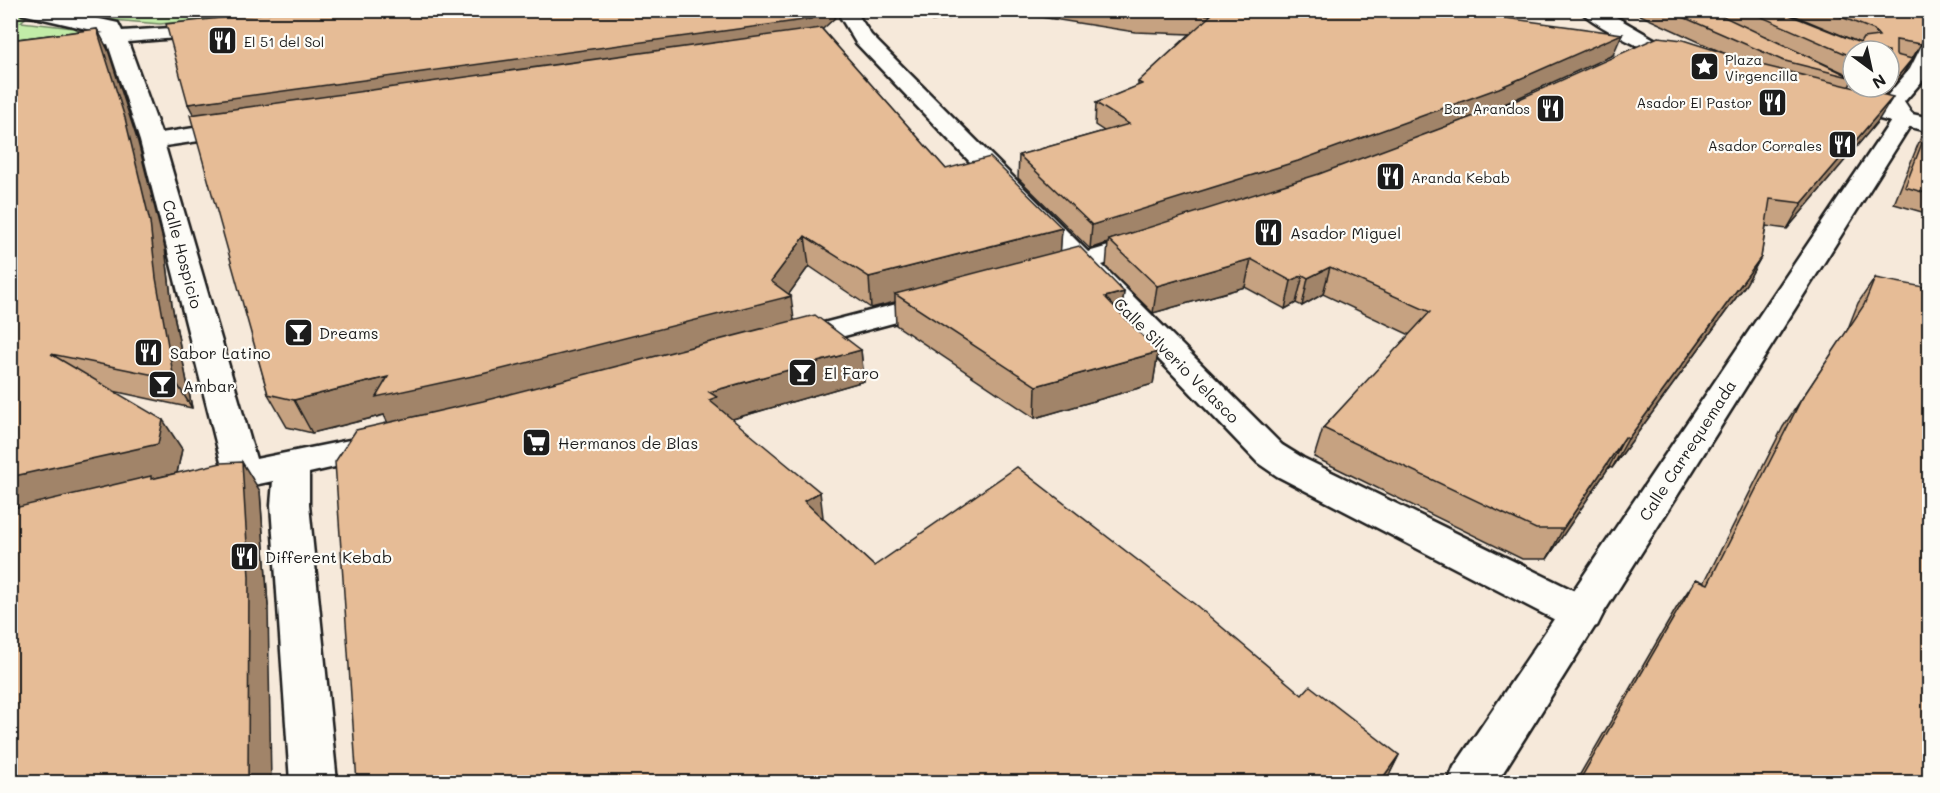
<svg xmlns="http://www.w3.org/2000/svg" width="1940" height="793" viewBox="0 0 1940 793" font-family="Mali,sans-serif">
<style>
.green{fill:#c2eca8;stroke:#6f8462;stroke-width:1.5}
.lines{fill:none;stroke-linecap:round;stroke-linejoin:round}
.minor-casing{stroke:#1c1c1c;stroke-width:5}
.major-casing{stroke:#1c1c1c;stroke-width:5}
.minor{fill:#fdfcf7;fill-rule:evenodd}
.major{fill:#fdfcf7;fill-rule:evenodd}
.wall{fill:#c6a281;stroke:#1c1c1c;stroke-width:1.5;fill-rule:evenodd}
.shaded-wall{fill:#a18469;stroke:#1c1c1c;stroke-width:1.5}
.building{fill:#e6bc96;stroke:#1c1c1c;stroke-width:1.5}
.labels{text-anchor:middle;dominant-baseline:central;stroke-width:4.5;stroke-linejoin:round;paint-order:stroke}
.far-poi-label{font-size:14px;fill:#1c1c1c;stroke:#fdfcf7;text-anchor:start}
.poi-label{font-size:16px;fill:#1c1c1c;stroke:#fdfcf7;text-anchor:start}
.street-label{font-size:16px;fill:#1c1c1c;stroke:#fdfcf7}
</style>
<rect width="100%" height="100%" fill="#f6e9da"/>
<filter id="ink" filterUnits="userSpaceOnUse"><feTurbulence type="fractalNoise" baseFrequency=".0167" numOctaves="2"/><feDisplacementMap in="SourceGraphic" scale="12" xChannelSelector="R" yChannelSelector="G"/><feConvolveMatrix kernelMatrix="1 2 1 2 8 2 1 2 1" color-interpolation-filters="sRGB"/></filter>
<g filter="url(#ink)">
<path class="green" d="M39 10 294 11 160 24 30 13 21 22 74 28 78 30V35L11 43 10 15Z"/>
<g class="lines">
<defs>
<path id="minor" d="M20 10H59L118 23 122 31 221 25 224 29 214 35 128 42 161 133 240 121 248 123 251 128 248 133 240 135 165 146 256 459 384 433 396 437 401 445 396 453 309 473V505L337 782H290L271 505 273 481 206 495 193 491 188 482 193 473 222 466 140 141 108 44 10 57V45L104 33 22 14Z
M836 10H855L871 35 1088 252 1150 234 1160 236 1164 242 1160 248 1102 265 1282 445 1303 458 1597 602 1603 614 1597 626 1582 630 1567 626 1277 476 1258 463 1076 273 1050 281 1040 278 1036 272 1040 266 1063 259 856 43Z
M1580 10H1604L1661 43 1695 55 1698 59 1695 63C1676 68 1592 26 1580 10Z
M1930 41V72L1904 102 1912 114 1930 118V132L1833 107 1830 102 1833 97 1841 95 1885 107 1882 102 1910 69 1923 43Z
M939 293 949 296 954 302 949 308 792 350 781 348 777 341 781 334Z"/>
<path id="major" d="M1904 111 1912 113 1915 118 1497 782H1448L1454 767 1893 118 1896 113Z"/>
</defs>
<use href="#minor" class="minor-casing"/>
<use href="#major" class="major-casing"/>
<use href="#minor" class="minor"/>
<use href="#major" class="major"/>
</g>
<path class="wall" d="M291 10H837V16L822 29 946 169 1062 228 1060 251 1124 292 1121 314 1158 352 1153 384 1035 418 896 325 895 302 871 308 809 266 788 295 794 321 861 350 864 381 732 419 823 519 874 566 1302 695 1399 755 1385 783H357L388 422 384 415 312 433 287 427 268 394 194 114 188 104Z
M929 10H1469L1467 13 1613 55 1492 109 1728 55 1629 10H1777L1860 43 1781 10H1929V39L1922 42 1903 74 1886 96 1878 121 1787 229 1766 226 1761 257 1746 284 1612 468 1609 467 1547 559H1522L1314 457 1323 428 1410 335 1323 294 1302 306 1296 303 1285 309 1245 287 1153 313 1106 267 1108 243 1090 249 1018 178 1019 155 1104 131 1095 125 1096 103 1138 86V82L1190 34 1135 32 1003 11 932 21ZM1764 36 1853 77V51H1889V87H1859L1858 89 1849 87 1853 78Z
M97 29 108 50 138 142 165 248 172 305 192 408 113 391 182 449 177 473 260 491 268 606 10 783V40Z
M1929 122V214L1894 204 1923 132Z
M1875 278 1929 783H1575L1677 607 1696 579 1704 583 1783 427 1847 331 1858 303Z"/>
<path class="shaded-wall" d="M821 10H837V16L813 38 199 125 188 104Z
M931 10H1003L932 21Z
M1929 28V39L1921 42Z
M97 29 108 50 138 142 165 248 172 305 192 408 174 379Z
M1622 34 1613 55 1491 110 1293 185 1109 240 1108 243 1090 249 1092 225Z
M1912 59 1903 74 1880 103 1889 87Z
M1893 97 1878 121 1787 229 1802 203Z
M1062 228 1060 259 895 294V302L871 308 869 277Z
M805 236 809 266 786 298 791 296 795 328 391 430 384 415 312 433 294 400 388 377 771 281Z
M1761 257 1746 284 1612 468 1628 439Z
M1251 259 1245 287 1153 313 1157 286Z
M1330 267 1323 294 1302 306 1308 278Z
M1303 275 1296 303 1285 309 1291 281Z
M1124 292 1120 323 1105 297Z
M861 350 864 381 722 422 709 400V392Z
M1158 352 1153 384 1035 418 1036 386Z
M163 420 182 449 177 473 10 512V477Z
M1625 437 1609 467 1547 559 1563 529Z
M242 462 260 491 268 606 271 783H248Z
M820 492 824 525 804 501Z
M1399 755 1385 783H1379Z"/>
<path class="building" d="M291 10H821L811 19 188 104 166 24Z
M1129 10H1448L1622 34 1499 88 1298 161 1092 225 1019 155 1129 124 1096 103 1142 84 1138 82 1211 15 1138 12Z
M1667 10H1710L1853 78 1781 60 1784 61Z
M1746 10H1777L1860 43 1863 38 1879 36 1874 30 1824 10H1929V28L1921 44 1896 40V55L1912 59 1889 87H1888H1889V51H1853V57Z
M821 28 946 169 990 157 1062 228 869 277 805 236 771 281 791 296 482 374 376 397 388 377 294 400 268 394 190 115Z
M97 29 125 118 150 222 156 278 174 379 51 354 163 420 158 444 10 477V40Z
M1658 37 1683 40 1761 65 1893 97 1802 203 1770 199 1761 257 1628 439 1625 437 1563 529H1536L1323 428 1430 312 1330 267 1308 278 1303 275 1291 281 1251 259 1157 286 1109 240 1319 174 1517 100Z
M1929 125V194L1905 187Z
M1079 246 1124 292 1105 297 1158 352 1036 386 895 294Z
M1875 278 1929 288V783H1578L1696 579 1708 584 1801 400 1864 305Z
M815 315 861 350 709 392 717 397 709 400 820 492 804 501 874 566 1017 467 1197 606 1302 695 1310 686 1399 755 1379 783H357L335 462 356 430 483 401Z
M242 462 249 577 248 783H10V509L151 476V479L221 463Z"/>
</g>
<defs>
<symbol id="restaurant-square" viewBox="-11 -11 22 22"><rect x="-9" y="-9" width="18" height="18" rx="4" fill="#1c1c1c" stroke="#fdfcf7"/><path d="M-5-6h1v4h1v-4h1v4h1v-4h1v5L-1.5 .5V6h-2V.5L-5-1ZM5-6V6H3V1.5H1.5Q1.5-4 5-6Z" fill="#fff"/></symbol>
<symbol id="sight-square" viewBox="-11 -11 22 22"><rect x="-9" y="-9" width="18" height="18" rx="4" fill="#1c1c1c" stroke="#fdfcf7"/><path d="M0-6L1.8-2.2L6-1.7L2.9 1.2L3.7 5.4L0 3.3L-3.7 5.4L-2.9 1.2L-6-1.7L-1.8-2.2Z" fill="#fff"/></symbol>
<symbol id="bar-square" viewBox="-11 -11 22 22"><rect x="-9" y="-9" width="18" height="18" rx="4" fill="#1c1c1c" stroke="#fdfcf7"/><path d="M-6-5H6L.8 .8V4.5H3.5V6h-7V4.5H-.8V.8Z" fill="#fff"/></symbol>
<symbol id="supermarket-square" viewBox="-11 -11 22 22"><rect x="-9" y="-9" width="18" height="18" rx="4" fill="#1c1c1c" stroke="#fdfcf7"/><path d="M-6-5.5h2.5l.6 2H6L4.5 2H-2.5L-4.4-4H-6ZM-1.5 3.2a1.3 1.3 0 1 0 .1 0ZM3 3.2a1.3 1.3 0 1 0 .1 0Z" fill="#fff"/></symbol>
</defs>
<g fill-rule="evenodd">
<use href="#restaurant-square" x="206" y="24" width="33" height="33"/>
<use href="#sight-square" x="1688" y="50" width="33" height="33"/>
<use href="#restaurant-square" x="1756" y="86" width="33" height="33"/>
<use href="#restaurant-square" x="1534" y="92" width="33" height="33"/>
<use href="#restaurant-square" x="1826" y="128" width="33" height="33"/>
<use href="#restaurant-square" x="1374" y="160" width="33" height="33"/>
<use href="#restaurant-square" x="1252" y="216" width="33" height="33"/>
<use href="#bar-square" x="282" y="316" width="33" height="33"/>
<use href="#restaurant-square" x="132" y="336" width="33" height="33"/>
<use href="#bar-square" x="786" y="356" width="33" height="33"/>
<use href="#bar-square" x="146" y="368" width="33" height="33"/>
<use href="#supermarket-square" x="520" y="426" width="33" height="33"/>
<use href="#restaurant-square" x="228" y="540" width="33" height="33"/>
</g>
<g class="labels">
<g class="far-poi-label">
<text x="244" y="41">El 51 del Sol</text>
<text x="1725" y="59">Plaza<tspan x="1725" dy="16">Virgencilla</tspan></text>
<text x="1752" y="102" text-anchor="end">Asador El Pastor</text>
<text x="1530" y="108" text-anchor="end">Bar Arandos</text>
<text x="1822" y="145" text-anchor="end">Asador Corrales</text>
<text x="1411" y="177">Aranda Kebab</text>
</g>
<g class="poi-label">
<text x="1290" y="232">Asador Miguel</text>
<text x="319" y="332">Dreams</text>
<text x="170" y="352">Sabor Latino</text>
<text x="824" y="372">El Faro</text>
<text x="183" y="385">Ambar</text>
<text x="558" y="442">Hermanos de Blas</text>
<text x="265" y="556">Different Kebab</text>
</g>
<g class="street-label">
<text transform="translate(183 254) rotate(75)">Calle Hospicio</text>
<text transform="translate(1177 360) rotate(45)">Calle Silverio Velasco</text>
<text transform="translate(1687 450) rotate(-57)">Calle Carrequemada</text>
</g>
</g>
<rect width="1940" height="793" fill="none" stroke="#fdfcf7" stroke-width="36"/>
<rect x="18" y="18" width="1904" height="757" fill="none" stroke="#1c1c1c" stroke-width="2" filter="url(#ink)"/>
<g transform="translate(1871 69) rotate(147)"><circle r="28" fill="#fdfcf7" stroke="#a3a29f" stroke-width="1.5"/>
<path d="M0-4.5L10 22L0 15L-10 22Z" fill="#1c1c1c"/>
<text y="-9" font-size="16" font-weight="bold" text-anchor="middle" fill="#1c1c1c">N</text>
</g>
</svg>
